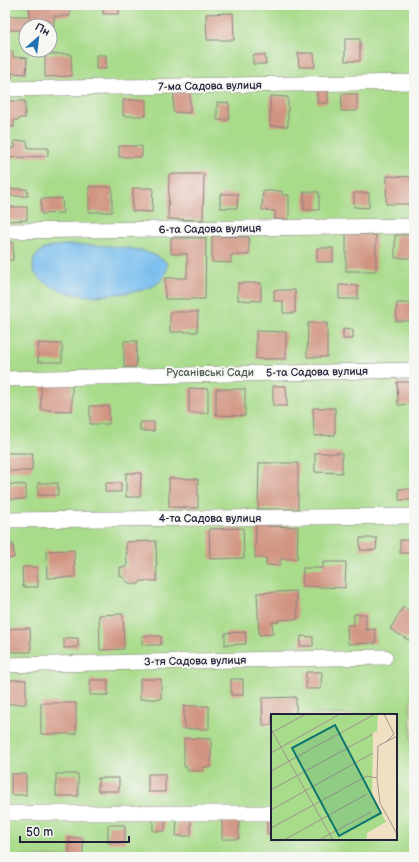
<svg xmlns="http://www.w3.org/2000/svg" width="419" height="862" viewBox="0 0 419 862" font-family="'Balsamiq Sans',sans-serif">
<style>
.green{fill:#a8db8a;stroke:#657e62;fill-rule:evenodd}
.water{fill:#77bdee;stroke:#4c7094}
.building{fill:#d19482}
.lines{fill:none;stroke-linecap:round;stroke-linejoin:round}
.minor-casing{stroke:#89817f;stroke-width:16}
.minor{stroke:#fff;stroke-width:15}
.labels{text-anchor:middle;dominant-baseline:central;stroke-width:4;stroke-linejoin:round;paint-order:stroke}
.street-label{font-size:11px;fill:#22223b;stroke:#f6f6f2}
.park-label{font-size:11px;fill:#4a5a53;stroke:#f6f6f2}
.inset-road{fill:none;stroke:#9e948d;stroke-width:1}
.view{fill:#0f766e;fill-opacity:0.15;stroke:#0f766e;stroke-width:2}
.inset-edge{fill:none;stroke:#22223b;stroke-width:2}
</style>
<rect width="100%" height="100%" fill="#f6f6f2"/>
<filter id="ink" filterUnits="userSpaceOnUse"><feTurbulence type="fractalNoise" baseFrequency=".025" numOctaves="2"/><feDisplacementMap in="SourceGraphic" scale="8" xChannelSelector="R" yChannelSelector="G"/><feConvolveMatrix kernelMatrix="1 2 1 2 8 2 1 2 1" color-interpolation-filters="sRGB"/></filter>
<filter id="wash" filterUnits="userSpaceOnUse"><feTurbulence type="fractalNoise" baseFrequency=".012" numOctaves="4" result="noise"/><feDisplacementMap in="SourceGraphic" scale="16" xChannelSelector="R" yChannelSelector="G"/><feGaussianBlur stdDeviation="0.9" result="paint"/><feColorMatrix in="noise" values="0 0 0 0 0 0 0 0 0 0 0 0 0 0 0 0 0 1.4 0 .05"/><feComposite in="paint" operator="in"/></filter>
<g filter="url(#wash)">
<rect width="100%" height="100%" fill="#f0e0c3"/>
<path class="green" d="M5 5H414V695L410 702 414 814V857H5ZM26 26H50V50H26ZM272 715H396V839H272Z"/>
<path class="water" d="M65 245C92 245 146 244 167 263 168 282 152 288 137 291 117 294 90 299 70 293 59 290 46 285 38 277 35 274 33 270 33 266 34 249 51 246 65 245Z"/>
<g id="blocks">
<path class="building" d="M29 5H70V16H54V27L26 26V30H5V16H30Z
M103 5H119V14H103Z
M245 5H263V7L245 8Z
M343 5H359V6L344 7Z
M233 13 234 40H207L206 14Z
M345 39H360V61H345Z
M5 51H13V57L27 58 26 74 12 73V78L5 77Z
M298 53H314L315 67H299Z
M45 54H71L72 76 45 77Z
M96 55H106V69H96Z
M253 55H265L266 64H253Z
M317 88H328V103H317Z
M174 89H190V113L173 112Z
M342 94H357V111H341Z
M270 96 288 97V126H270Z
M123 100H146V116H123Z
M5 101H25V118H19V120H14V127H5Z
M217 102 229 103V120H217Z
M14 141H27L28 148H48V156L5 158V149L15 148Z
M119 146H142V157H119Z
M169 174H204L203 220 168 219Z
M387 176 414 177V204H386Z
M89 186 112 187V212H89Z
M133 188H153L152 212 132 211Z
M7 189H27L28 196H7Z
M263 191H282V195H289V220L275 219V211L262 210Z
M304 192H319V210H304Z
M354 193H369V208L354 207Z
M220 194H238L237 208H220Z
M62 198 63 213 41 214V199Z
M5 207H27V220L5 221Z
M346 234 376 235V271H346Z
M395 235H414V258H395Z
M212 236 249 237V255H231V263L212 262Z
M171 238H206L205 299H165V278H187V254H171Z
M5 242H13V260H5Z
M317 248H333V262H317Z
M238 283H261V301L238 300Z
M339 285 358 286V299H339Z
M274 290H295V313H283V301H274Z
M397 303H414V321H396Z
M170 312H198L197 332H170Z
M308 323H327V357H307Z
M412 326H414V345H412Z
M343 329 353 330V339H343Z
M256 331 286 332V359H256Z
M124 341H137L136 367H124Z
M38 343 62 344V362H38Z
M41 382H72V411L41 410Z
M397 382H414V404L398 405Z
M273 386H286L287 406H273Z
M189 388 208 389V413H189Z
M216 389H245V416L216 415Z
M90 406H109V424H90Z
M313 408H335V435L314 436Z
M140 422H154V431H140Z
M5 453H33L32 471H5Z
M315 453H342V473L315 472Z
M259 463H298V509H258Z
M126 473H141L140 497H126Z
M169 478 198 479V508L169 507Z
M38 483H58V495H38Z
M106 483H121V492H105Z
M6 484 26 485V499H6Z
M399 489H414V500H399Z
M256 523H267V526L298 527 297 559H280V566L266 565V558H255Z
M243 528 244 558 210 559 209 529Z
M360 538H377L376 550H360Z
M400 540H414V553H400Z
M156 541 157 581H141L139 584H134L129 583 120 575V567H127L126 542Z
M5 544H13L14 558 5 559Z
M74 550 75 577 47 578 46 551Z
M323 562H346L345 588 302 586 303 568H323Z
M22 567H37L38 587H23Z
M414 590V600L410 597Z
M296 591 298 619 278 620 279 622H272L273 634 259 635 257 593Z
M403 607 414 614V639L412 642 390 629Z
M123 614 124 649 100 650 99 615Z
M354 614H366V630L375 629 376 643 348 644 347 625H354Z
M30 628 31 652H5V629Z
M245 632 246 644 225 645V633Z
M142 636H161V645H142Z
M301 636 313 637V646H300Z
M64 638H78V647L64 648Z
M306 672H322L321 689H306Z
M140 679H161V699H140Z
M231 679H243V695H231Z
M5 680H26V704H5Z
M90 680H108V695H90Z
M296 697V715H272V725H263L262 698Z
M41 703H76V734H41Z
M184 706H209V729H184Z
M184 738 211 739V767H203V771H187V767H184Z
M11 774H26V795H11Z
M56 774H78V796H56Z
M148 774H165V792H148Z
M98 778H119V791H98Z
M153 820H165V831H153Z
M177 820H191V836H176Z
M222 820H239V839H222Z
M267 820H272V834H267Z
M108 825H125V843H108Z
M69 838H83V857H69Z"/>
</g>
</g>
<g filter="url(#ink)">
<use href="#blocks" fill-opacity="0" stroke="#89817f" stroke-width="1"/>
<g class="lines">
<defs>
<path id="minor" d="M5 89 414 82
M5 231 414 226
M5 379 414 370
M5 520 414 516
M5 665 385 657
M5 813H272"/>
</defs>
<use href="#minor" class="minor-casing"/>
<use href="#minor" class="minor"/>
</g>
</g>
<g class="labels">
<g class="street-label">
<text transform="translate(210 86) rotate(-1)">7-ма Садова вулиця</text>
<text transform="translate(210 229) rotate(-1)">6-та Садова вулиця</text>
<text transform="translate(317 372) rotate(-1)">5-та Садова вулиця</text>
<text x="210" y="518">4-та Садова вулиця</text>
<text transform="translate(195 661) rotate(-1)">3-тя Садова вулиця</text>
</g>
<g class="park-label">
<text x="210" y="372">Русанівські Сади</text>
</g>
</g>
<g transform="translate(271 714)">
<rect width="126" height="126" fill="#f0e0c3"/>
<path d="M0 0H107L106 17 102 19 101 83 115 108 96 119V124L92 126H0Z" fill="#a8db8a"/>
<path class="inset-road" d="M113 0 123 20 116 27M0 15 62 126M0 19 35 0M126 22 107 32 106 64 109 89 126 120M0 39 69 0M0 57 104 0M0 76 102 20M0 96 102 39M0 114 96 62 106 64M13 126 96 80M48 126 100 98"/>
<path class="view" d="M64 11 110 99 68 122 21 34Z"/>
<rect width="126" height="126" class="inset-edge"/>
</g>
<rect width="419" height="862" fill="none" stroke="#f6f6f2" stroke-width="20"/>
<g transform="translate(38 38) rotate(28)"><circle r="19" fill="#f6f6f2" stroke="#a1a1a9"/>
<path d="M0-3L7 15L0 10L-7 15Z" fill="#1f6fb2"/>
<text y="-6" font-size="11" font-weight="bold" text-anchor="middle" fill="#22223b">Пн</text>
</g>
<path d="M20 836v6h109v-6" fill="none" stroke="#22223b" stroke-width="2"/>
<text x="26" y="836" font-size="12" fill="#22223b" stroke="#f6f6f2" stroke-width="3" paint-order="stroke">50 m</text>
</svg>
